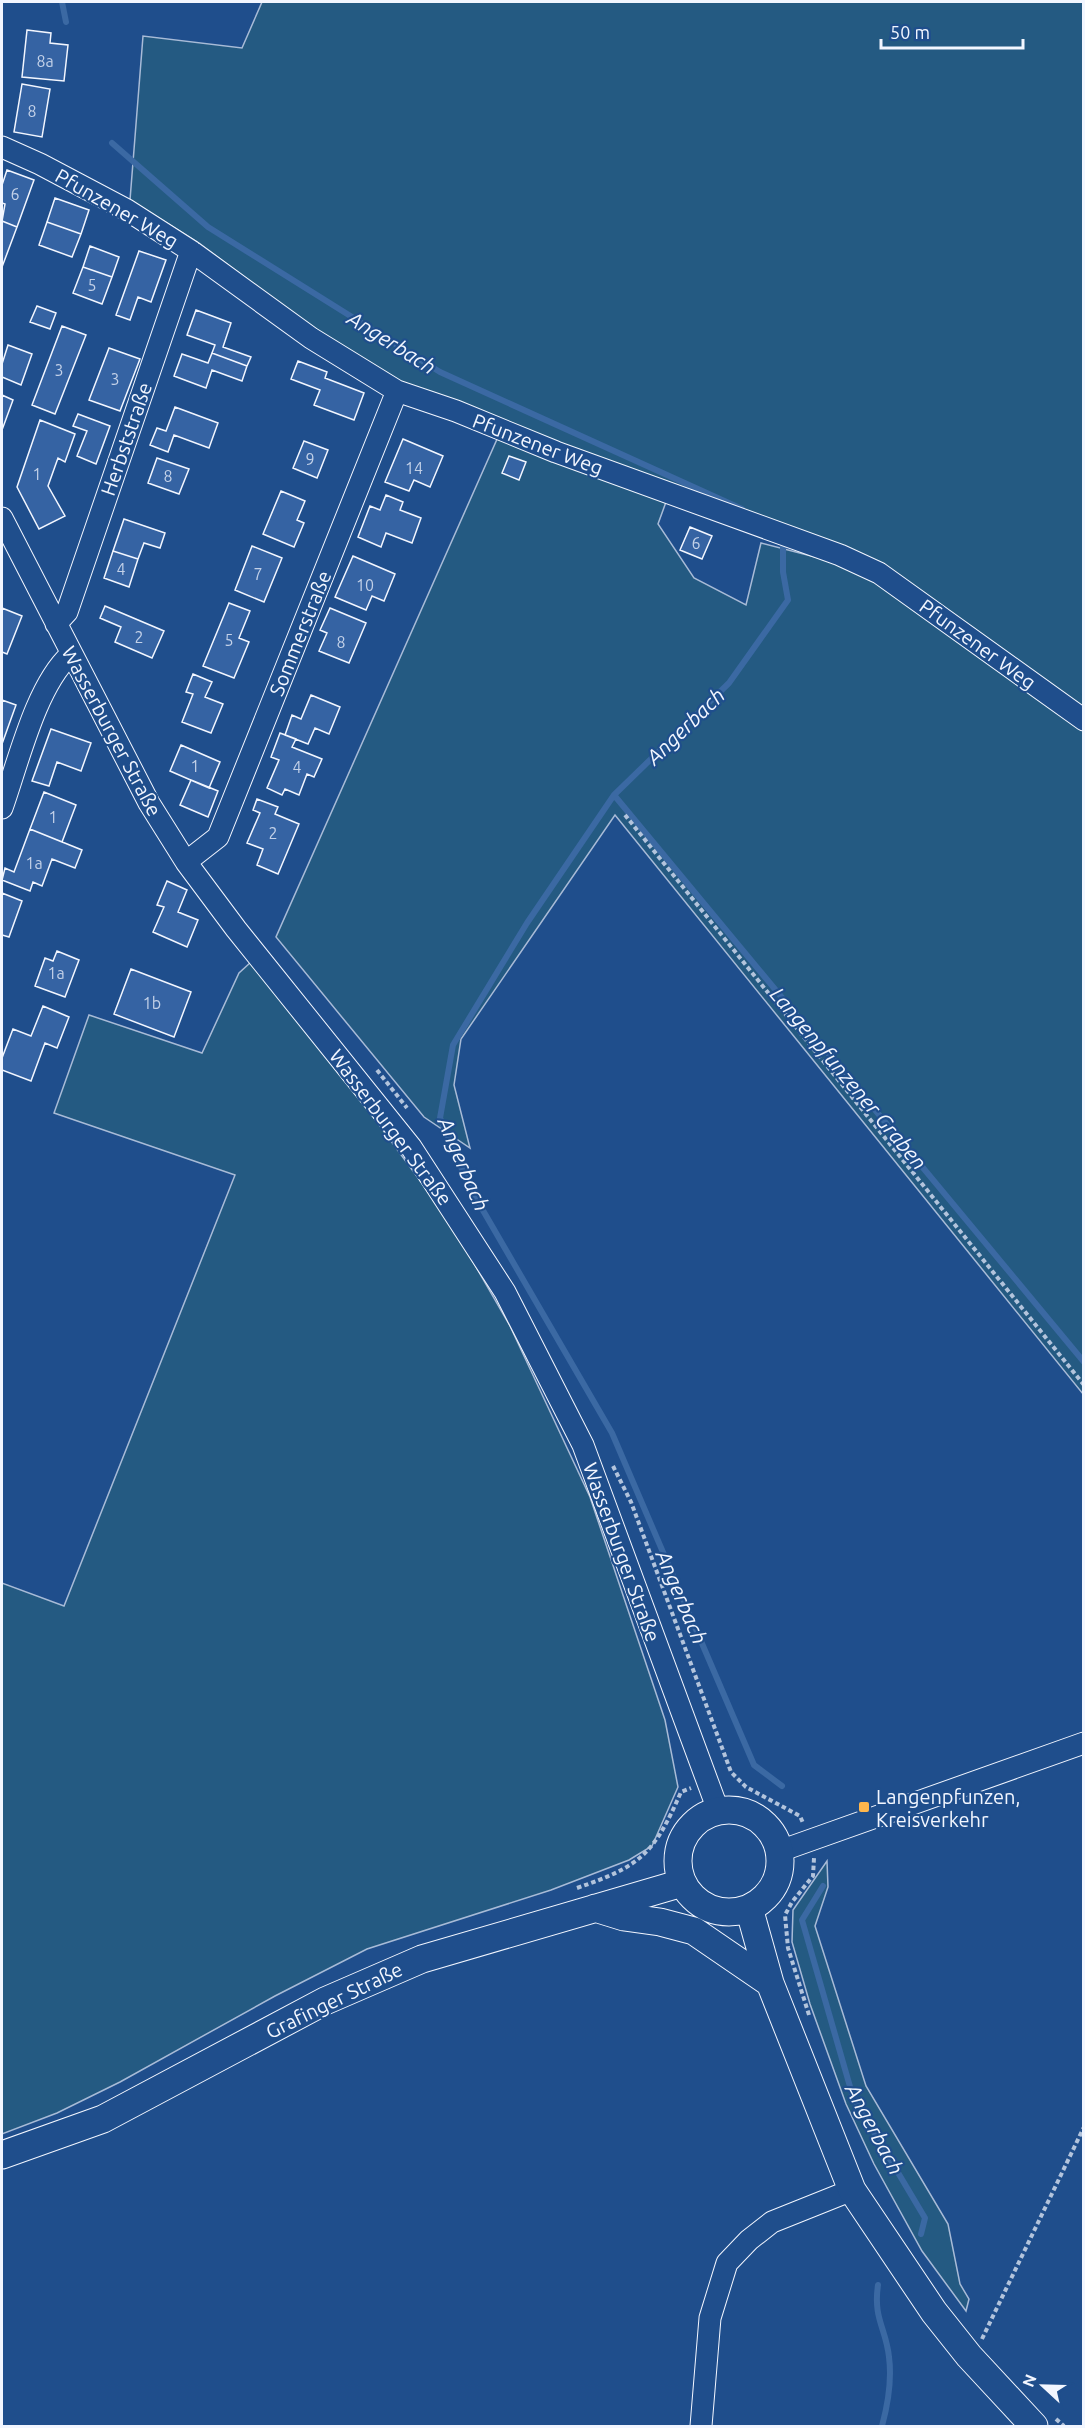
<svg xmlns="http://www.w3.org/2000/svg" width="1085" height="2428" viewBox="0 0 1085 2428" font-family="Ubuntu,sans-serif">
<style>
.green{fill:#245a82;stroke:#a8bbd7;stroke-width:1.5}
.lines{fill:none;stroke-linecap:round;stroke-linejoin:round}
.stream{stroke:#3b69a3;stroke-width:6}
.building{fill:#3563a3;stroke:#f2f6ff;stroke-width:1.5}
.minor-casing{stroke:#f2f6ff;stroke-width:23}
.major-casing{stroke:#f2f6ff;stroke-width:29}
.path{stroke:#b3c4dc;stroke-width:4;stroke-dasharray:4.5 3;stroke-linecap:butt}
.minor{stroke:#1f4e8c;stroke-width:21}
.major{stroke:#1f4e8c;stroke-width:27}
.poi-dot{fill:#ffb74d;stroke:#1f4e8c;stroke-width:2}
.labels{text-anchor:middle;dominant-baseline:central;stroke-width:4.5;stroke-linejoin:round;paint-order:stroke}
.number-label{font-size:16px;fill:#c3d1e8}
.street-label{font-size:20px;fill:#f2f6ff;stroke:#1f4e8c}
.poi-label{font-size:20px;fill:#f2f6ff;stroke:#1f4e8c;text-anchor:start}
.water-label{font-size:21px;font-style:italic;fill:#f2f6ff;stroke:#1f4e8c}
</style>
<rect width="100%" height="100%" fill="#1f4e8c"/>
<path class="green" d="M262 2H1083V714L912 592 786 532 401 382 322 335 199 243 130 200 143 36 242 48Z
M498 437 666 502 658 524 694 578 746 605 761 543 842 564 874 579 1083 729V1394L615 815 461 1039 454 1085 470 1148 424 1117 276 937Z
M251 962 352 1088 449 1220 510 1326 590 1497 665 1720 678 1787 652 1846 629 1860 551 1890 367 1949 275 1996 120 2082 57 2113 2 2134V1583L64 1606 235 1175 54 1113 89 1015 202 1053 239 973Z
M827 1861 828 1887 815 1926 866 2086 948 2224 960 2284 969 2299 966 2311 922 2251 874 2164 846 2104 810 2004 792 1942 793 1910Z"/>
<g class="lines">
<path class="stream" d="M62 2 66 22
M112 143 208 227 440 372 742 509
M614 795 1084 1362
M782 1786 754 1765 612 1433 470 1188 440 1118 453 1045 527 923 614 795 729 683 788 600 783 572V546
M823 1886 802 1920 853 2097 925 2218 921 2234
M878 2285C873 2319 886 2328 889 2357 892 2380 888 2404 882 2426"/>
</g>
<path class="building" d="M27 30 51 33 50 43 68 45 64 81 22 77Z
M22 84 50 89 42 137 14 132Z
M7 170 34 180 17 227 2 221 5 204 2 203V185Z
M55 198 89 210 81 234 47 222Z
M2 221 17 227 2 267Z
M47 222 81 234 72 257 39 245Z
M90 246 119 257 112 277 83 267Z
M139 251 166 260 151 302 138 297 130 320 116 315Z
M83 267 112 277 102 304 73 293Z
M37 306 56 313 50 329 30 322Z
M196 310 231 323 223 347 251 357 247 366 212 353 215 345 187 335Z
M62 326 86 335 55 414 32 405Z
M8 345 32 354 21 385 2 377V364Z
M109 348 140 359 120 411 89 400Z
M212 353 247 366 242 381 212 370 206 388 174 376 182 354 208 363Z
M298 361 327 372 325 378 364 393 354 420 314 405 320 390 291 379Z
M2 395 13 400 2 430Z
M175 407 218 423 209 448 174 435 168 452 150 445 157 428 166 431Z
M78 414 110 426 96 464 77 456 87 431 73 426Z
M40 420 75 434 65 462 58 458 48 486 65 516 39 529 17 487Z
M403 439 443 456 430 487 414 480 409 491 385 482Z
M304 441 328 450 317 478 293 468Z
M509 456 526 462 519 480 502 473Z
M157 458 189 469 179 494 148 483Z
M281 491 305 501 297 520 304 523 294 547 263 534Z
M386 495 403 502 400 510 421 518 412 543 386 533 381 547 358 537 370 506 380 510Z
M124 519 165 533 160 548 144 543 138 559 113 551Z
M690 527 712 536 702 559 680 550Z
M252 546 282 558 264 602 235 590Z
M113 551 138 559 129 587 104 578Z
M353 556 395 574 384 601 372 596 366 610 335 597Z
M229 603 250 611 239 638 249 642 234 678 203 666Z
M105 606 164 631 152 658 115 642 121 627 100 618Z
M2 608 22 616 7 654 2 652Z
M330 608 366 623 349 663 319 651 327 633 320 630Z
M193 674 212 682 205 697 223 704 211 733 182 722 193 694 186 692Z
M311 695 340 707 329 734 315 728 308 744 285 735 292 715 301 719Z
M2 700 16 705 2 744Z
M51 729 91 743 81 771 57 762 49 786 32 781Z
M280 733 296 739 292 747 322 759 314 777 307 774 299 795 285 789 282 795 267 788 279 760 271 757Z
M181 745 220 762 209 788 170 771Z
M191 780 218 791 208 817 180 805Z
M44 792 76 805 62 842 30 829Z
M257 799 278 807 275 814 299 824 278 874 257 865 263 849 247 843 260 813 253 810Z
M30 829 82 850 75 868 52 859 42 886 33 882 30 891 2 880 5 868 14 872Z
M167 881 187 890 178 912 198 920 187 947 153 932 164 907 157 905Z
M2 893 22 901 9 937 2 935Z
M57 951 79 960 65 997 35 986 45 958 53 961Z
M131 969 191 992 174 1037 114 1014Z
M43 1006 69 1017 57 1048 45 1043 31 1081 2 1070V1058L13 1029 31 1036Z"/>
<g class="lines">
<defs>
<path id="minor" d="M2 147 40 164 127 210 191 251 311 338 397 391 456 411 556 452 840 555 879 573 1084 720
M2 518 149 803 186 862 236 929 411 1147 505 1292 583 1445 718 1810
M56 624 67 612 191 251
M2 808C18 763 36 686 70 655
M186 862 218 837 397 391
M780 1851 1084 1743
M701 2426 710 2318 727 2263 749 2240 772 2222 852 2190"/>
<path id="major" d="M678 1861a51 51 0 1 1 102 0a51 51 0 1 1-102 0Z
M595 1908 624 1917 660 1922 694 1931 770 1983
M749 1908 770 1983 852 2190 934 2312 969 2356 1034 2426
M2 2155 103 2119 325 2001 422 1959 682 1883"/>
</defs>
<use href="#minor" class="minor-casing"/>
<use href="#major" class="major-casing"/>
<path class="path" d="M625 815 1084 1385
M377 1070 407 1108
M613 1466 631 1502 731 1772 746 1787 800 1816 803 1823
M577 1888C641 1866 654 1854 681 1792L691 1788
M809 2015 788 1948 785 1915 792 1902 813 1876 814 1858
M982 2339 1084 2127
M1056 2419 1064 2426"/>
<use href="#minor" class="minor"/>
<use href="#major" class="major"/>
</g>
<rect class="poi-dot" x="858" y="1801" width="12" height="12" rx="3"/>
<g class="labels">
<g class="number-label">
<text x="45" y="61">8a</text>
<text x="32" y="111">8</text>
<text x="15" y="194">6</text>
<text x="92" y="285">5</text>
<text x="59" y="370">3</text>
<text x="115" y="379">3</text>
<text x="310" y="459">9</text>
<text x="414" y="468">14</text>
<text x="37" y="474">1</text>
<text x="168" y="476">8</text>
<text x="696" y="543">6</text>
<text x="121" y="569">4</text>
<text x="258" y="574">7</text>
<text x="365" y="585">10</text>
<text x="139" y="637">2</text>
<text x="229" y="640">5</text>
<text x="341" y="642">8</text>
<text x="195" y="766">1</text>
<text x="297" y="767">4</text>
<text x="53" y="817">1</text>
<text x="273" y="833">2</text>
<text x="34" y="863">1a</text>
<text x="56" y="973">1a</text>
<text x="152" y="1003">1b</text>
</g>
<g class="street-label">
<text transform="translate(117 208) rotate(30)">Pfunzener Weg</text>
<text transform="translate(126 439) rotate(-71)">Herbststraße</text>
<text transform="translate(538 444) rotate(21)">Pfunzener Weg</text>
<text transform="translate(300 633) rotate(-68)">Sommerstraße</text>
<text transform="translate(978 644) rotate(36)">Pfunzener Weg</text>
<text transform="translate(112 731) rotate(62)">Wasserburger Straße</text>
<text transform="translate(391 1127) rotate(53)">Wasserburger Straße</text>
<text transform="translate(622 1552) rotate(70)">Wasserburger Straße</text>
<text transform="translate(334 2000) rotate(-26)">Grafinger Straße</text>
</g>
<g class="poi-label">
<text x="876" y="1796">Langenpfunzen,<tspan x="876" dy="23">Kreisverkehr</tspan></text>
</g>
<g class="water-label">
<text transform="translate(392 342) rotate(32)">Angerbach</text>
<text transform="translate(685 726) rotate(-44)">Angerbach</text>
<text transform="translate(849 1078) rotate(50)">Langenpfunzener Graben</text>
<text transform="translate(464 1164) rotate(67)">Angerbach</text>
<text transform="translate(682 1597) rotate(67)">Angerbach</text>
<text transform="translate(875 2129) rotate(62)">Angerbach</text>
</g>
</g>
<rect width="1085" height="2428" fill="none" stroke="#f2f6ff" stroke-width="6"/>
<g transform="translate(1043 2386) rotate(292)" stroke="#1f4e8c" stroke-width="4.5" paint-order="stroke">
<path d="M0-4.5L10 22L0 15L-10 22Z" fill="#f2f6ff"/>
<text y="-9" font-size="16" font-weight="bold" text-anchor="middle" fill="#f2f6ff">N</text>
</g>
<path d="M881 39v9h142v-9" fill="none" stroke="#f2f6ff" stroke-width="3"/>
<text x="890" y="39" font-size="18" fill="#f2f6ff" stroke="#1f4e8c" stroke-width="4.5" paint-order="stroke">50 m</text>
</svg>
